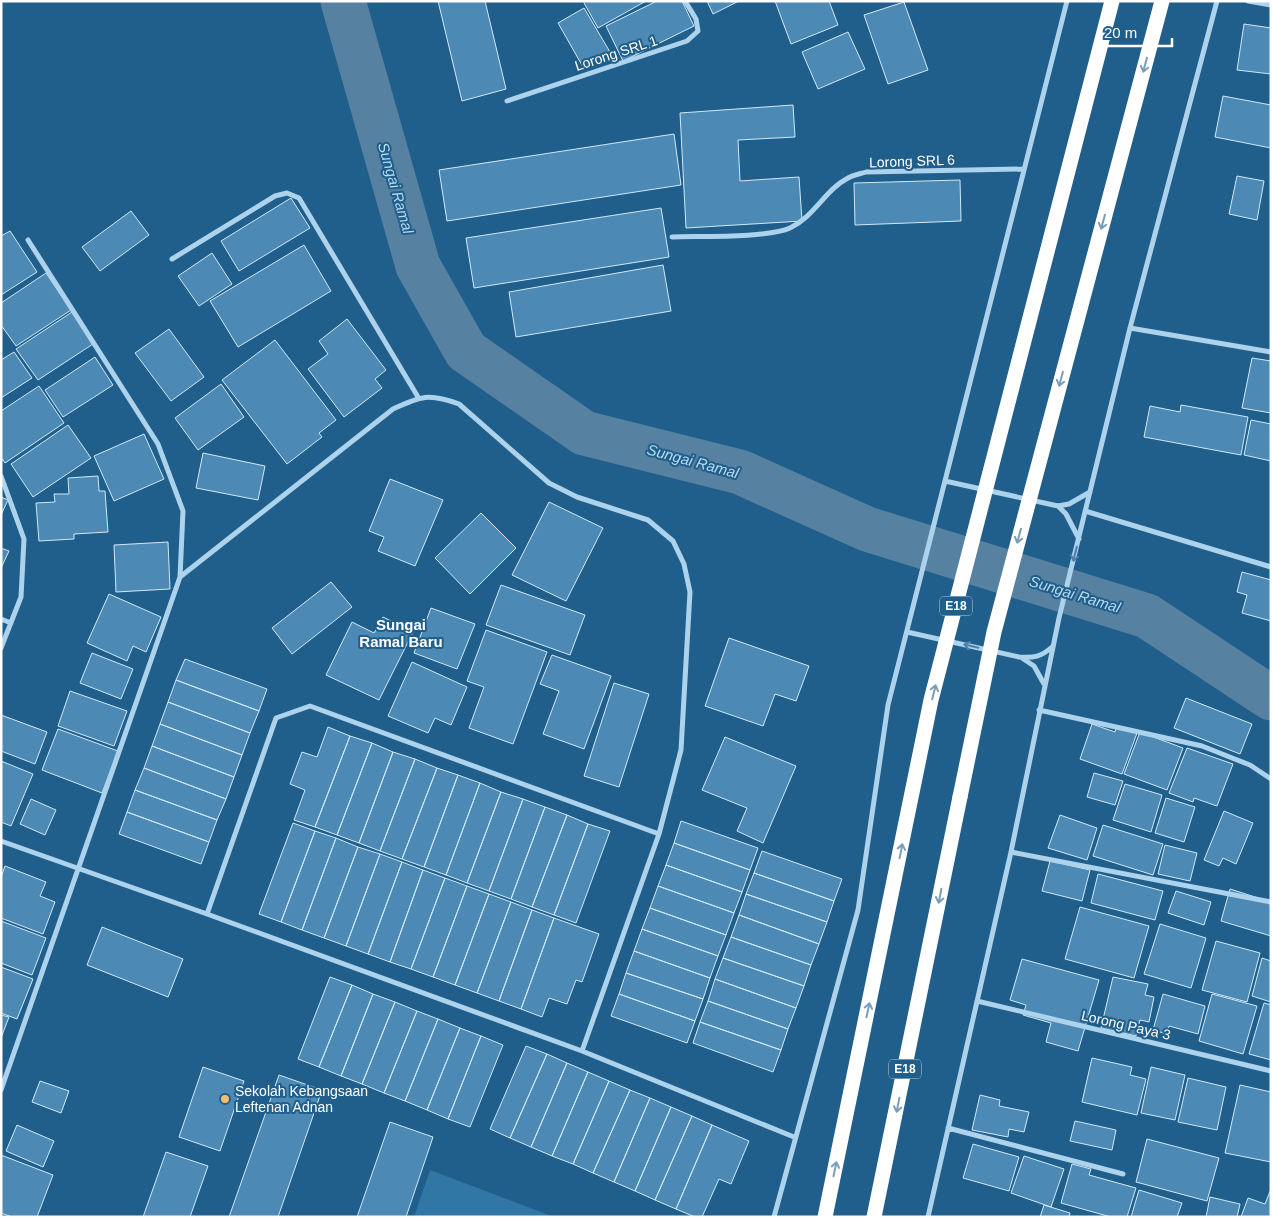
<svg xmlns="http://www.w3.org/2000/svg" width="1272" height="1218" viewBox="0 0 1272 1218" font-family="Arial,sans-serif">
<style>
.green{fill:#3077a6}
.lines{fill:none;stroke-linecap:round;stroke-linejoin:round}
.river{stroke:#5681a0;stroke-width:45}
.building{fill:#4c8ab5;stroke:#d1e9f8}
.street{stroke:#acd2ec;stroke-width:5}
.highway{stroke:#fff;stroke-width:15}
.highway-bridge{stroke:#fff;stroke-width:15}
.oneway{stroke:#799eb9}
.oneway2{stroke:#4a81a8}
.poi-dot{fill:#f9bc6c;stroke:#205e8b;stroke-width:2}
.labels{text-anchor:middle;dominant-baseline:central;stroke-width:4;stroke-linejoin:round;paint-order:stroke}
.shield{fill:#205e8b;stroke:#bccfdc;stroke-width:1}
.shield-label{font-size:12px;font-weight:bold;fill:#fff}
.street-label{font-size:14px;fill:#fff;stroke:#205e8b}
.poi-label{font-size:14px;fill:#fff;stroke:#205e8b;text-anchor:start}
.water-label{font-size:15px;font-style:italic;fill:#b8dbf3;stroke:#205e8b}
.neighbourhood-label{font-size:15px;font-weight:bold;fill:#fff;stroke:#205e8b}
</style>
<rect width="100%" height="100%" fill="#205e8b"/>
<path class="green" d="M430 1170 554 1217H414Z"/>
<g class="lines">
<path class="river" d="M343 1 418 266 466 351 584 433 740 472 867 529 1147 616 1271 698"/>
</g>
<path class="building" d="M438 1H485L506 89 462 101Z
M583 1H646L598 28Z
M657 1H682L694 26 623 61 606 26Z
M707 1H739L713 14Z
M775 1H829L838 25 791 44Z
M904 2 928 70 888 84 864 15Z
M584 8 610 52 583 67 558 23Z
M1244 24 1271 28V74L1237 70Z
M848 32 865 69 818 89 802 52Z
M1223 96 1271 105V148L1215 137Z
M793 105 795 137 738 140 740 181 799 177 802 221 686 228 680 113Z
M674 134 681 185 447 221 439 170Z
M1237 176 1264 181 1257 220 1229 214Z
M960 180 961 221 855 225 854 183Z
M291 198 310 228 239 271 221 241Z
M661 208 669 257 474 288 466 238Z
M131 211 149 235 100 271 82 247Z
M10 231 37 272 1 295V236Z
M304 245 331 291 238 347 210 301Z
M212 253 232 284 199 306 178 276Z
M663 265 671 311 516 337 509 292Z
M46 273 71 310 16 346 1 325V303Z
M72 312 93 344 38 380 16 349Z
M347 319 386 370 375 379 382 388 344 417 308 369 328 354 319 341Z
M169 329 204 377 171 401 135 353Z
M275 340 336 420 319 433 322 437 287 464 222 380Z
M14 352 32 378 1 398V360Z
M95 357 113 385 63 417 45 390Z
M1252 358 1271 361V413L1242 408Z
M221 384 244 417 198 450 175 418Z
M39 386 64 423 5 463 1 457V411Z
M1181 405 1248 417 1241 455 1144 437 1150 406 1180 412Z
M1251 420 1271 424V461L1244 455Z
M68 425 91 458 33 497 11 464Z
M144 434 164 479 114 501 94 456Z
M203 453 265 466 258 500 196 488Z
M98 476 99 491H105L108 532 74 534V539L39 541 36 503 55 502 54 494H69L68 478Z
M390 479 443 500 415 566 378 551 384 537 369 531Z
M1 497 8 500 1 515Z
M549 502 603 528 566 601 512 575Z
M481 513 516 548 470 594 435 558Z
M168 542 170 589 116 592 114 545Z
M1 548 9 551 1 568Z
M1242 572 1271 580V621L1242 613 1247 595 1237 592Z
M331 582 352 607 292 654 272 628Z
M501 585 585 615 570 655 486 625Z
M109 594 161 617 146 652 133 646 127 661 87 643Z
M431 608 475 624 457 669 414 653Z
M383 617 413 632 379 700 326 675 352 622 374 633Z
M486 630 547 652 513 744 469 728 484 687 467 681Z
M729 638 809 666 796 701 775 694 763 726 705 706Z
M92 653 133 669 121 699 80 683Z
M552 655 611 676 584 749 543 734 559 691 540 684Z
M185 659 267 689 259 711 176 680Z
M412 662 467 687 451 725 435 718 428 733 388 716Z
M176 680 259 711 250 733 168 702Z
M614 683 649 694 619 787 584 776Z
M70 691 127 711 114 746 58 726Z
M1186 698 1252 724 1240 754 1174 728Z
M168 702 250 733 242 755 160 724Z
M1 715 47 732 35 764 1 751Z
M160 724 242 755 234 777 152 746Z
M1092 724 1115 732 1117 726 1137 733 1122 774 1080 759Z
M328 727 350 736 315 827 294 820 305 790 290 784 302 752 317 757Z
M58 729 118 751 102 793 42 770Z
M1140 732 1183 748 1167 790 1124 774Z
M350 736 372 743 337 835 315 827Z
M725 737 796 766 763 843 737 831 747 808 702 790Z
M372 743 393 752 359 843 337 835Z
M152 746 234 777 226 799 144 768Z
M1187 748 1233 764 1217 806 1194 798 1193 802 1169 793Z
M393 752 415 759 380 851 359 843Z
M415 759 437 768 402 859 380 851Z
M1 761 33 774 11 826 1 822Z
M144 768 226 799 217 820 135 790Z
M437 768 458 775 424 867 402 859Z
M1094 773 1123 781 1115 805 1087 797Z
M458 775 480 783 446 875 424 867Z
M480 783 501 792 467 883 446 875Z
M1125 784 1162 795 1151 832 1113 820Z
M135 790 217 820 209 842 127 812Z
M501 792 523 799 489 891 467 883Z
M1166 798 1195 807 1184 842 1155 833Z
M31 799 56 810 45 835 20 824Z
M523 799 545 807 511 899 489 891Z
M545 807 567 815 532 907 511 899Z
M1224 811 1253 823 1236 864 1223 858 1219 866 1204 860Z
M127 812 209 842 201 864 119 834Z
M567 815 588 824 554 915 532 907Z
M1060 815 1097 828 1087 860 1048 848Z
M681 821 758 848 750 870 674 843Z
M293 823 315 831 281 922 259 914Z
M588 824 610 831 576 923 554 915Z
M1103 825 1163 844 1153 875 1093 856Z
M315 831 336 838 302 930 281 922Z
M336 838 358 847 324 938 302 930Z
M674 843 750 870 742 892 666 865Z
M1165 845 1197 853 1190 881 1158 874Z
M358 847 380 854 346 946 324 938Z
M762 851 842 879 834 901 754 873Z
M380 854 402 862 368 954 346 946Z
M1050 861 1090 870 1082 901 1042 891Z
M402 862 423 870 390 962 368 954Z
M666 865 742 892 734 913 658 886Z
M5 866 46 882 40 896 55 902 43 934 1 918V877Z
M423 870 445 878 411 969 390 962Z
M754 873 834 901 827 922 746 894Z
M1098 874 1163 891 1155 920 1091 903Z
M445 878 467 886 433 977 411 969Z
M467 886 489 894 455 985 433 977Z
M658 886 734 913 726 935 650 908Z
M1230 889 1271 902V936L1221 921Z
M1176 891 1211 902 1204 925 1168 913Z
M489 894 511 902 477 993 455 985Z
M746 894 827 922 819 944 739 915Z
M511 902 532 910 499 1001 477 993Z
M1080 907 1149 926 1134 978 1065 959Z
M650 908 726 935 718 956 642 929Z
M532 910 554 918 521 1009 499 1001Z
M739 915 819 944 811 965 731 937Z
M554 918 599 934 582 982 576 980 567 1004 549 998 542 1017 521 1009Z
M1 921 46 938 32 975 1 963Z
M1160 924 1206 938 1191 988 1144 974Z
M102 927 183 959 168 997 87 965Z
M642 929 718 956 710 978 634 951Z
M731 937 811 965 804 986 723 958Z
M1216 941 1260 953 1247 1002 1202 990Z
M634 951 710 978 703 999 626 973Z
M723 958 804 986 796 1008 715 979Z
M1262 958 1271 961V1002L1252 996Z
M1022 959 1099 980 1078 1051 1046 1042 1051 1023 1023 1015 1026 1005 1010 1000Z
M1 967 33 979 17 1019 1 1013Z
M626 973 703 999 695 1021 619 994Z
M330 977 352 985 319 1067 298 1059Z
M1113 977 1148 984 1145 995 1154 997 1149 1022 1140 1020 1136 1036 1101 1028Z
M715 979 796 1008 788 1029 708 1001Z
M352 985 373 994 341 1076 319 1067Z
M373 994 395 1002 362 1084 341 1076Z
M619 994 695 1021 687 1043 611 1016Z
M1163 994 1205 1006 1198 1034 1169 1026 1167 1034 1153 1030Z
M1212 994 1257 1006 1243 1054 1199 1041Z
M708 1001 788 1029 781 1050 700 1022Z
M395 1002 417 1011 384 1093 362 1084Z
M1264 1003 1271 1005V1060L1249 1054Z
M417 1011 438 1019 405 1101 384 1093Z
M1 1015 9 1017 1 1038Z
M438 1019 460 1028 427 1110 405 1101Z
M700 1022 781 1050 773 1072 693 1043Z
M460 1028 481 1036 448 1119 427 1110Z
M481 1036 503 1045 470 1127 448 1119Z
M526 1046 547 1054 510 1138 490 1129Z
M547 1054 567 1063 531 1147 510 1138Z
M1092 1058 1132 1067 1130 1075 1146 1079 1137 1115 1082 1102Z
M567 1063 588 1072 552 1156 531 1147Z
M203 1067 244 1081 220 1151 179 1137Z
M1151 1067 1185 1075 1175 1120 1141 1113Z
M588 1072 609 1081 573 1164 552 1156Z
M279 1075 322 1090 278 1217H229Z
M1188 1078 1226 1087 1217 1130 1178 1122Z
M40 1081 69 1091 61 1113 32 1102Z
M609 1081 630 1090 593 1173 573 1164Z
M1240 1085 1271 1092V1162L1225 1153Z
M630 1090 650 1098 614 1182 593 1173Z
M980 1095 1000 1100 999 1106 1029 1112 1024 1132 1009 1129 1008 1137 972 1130Z
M650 1098 671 1107 635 1191 614 1182Z
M671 1107 692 1116 655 1200 635 1191Z
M692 1116 712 1125 676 1209 655 1200Z
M1075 1121 1116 1130 1112 1150 1070 1141Z
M390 1122 433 1137 406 1217H357Z
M17 1125 54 1141 43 1167 6 1151Z
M712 1125 749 1141 731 1184 719 1179 702 1217H695L676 1209Z
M1147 1139 1219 1158 1207 1201 1136 1182Z
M973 1144 1019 1157 1009 1191 963 1178Z
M166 1152 208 1166 190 1217H143Z
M1 1155 53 1175 37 1217H12L1 1213Z
M1024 1156 1064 1169 1051 1207 1011 1193Z
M1072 1164 1091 1169 1089 1175 1136 1188 1127 1217H1111L1061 1203Z
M1271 1189V1217H1241L1248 1198 1265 1204Z
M1139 1190 1182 1203 1177 1217H1131Z
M1210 1197 1240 1204 1237 1217H1206Z
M1044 1205 1070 1213 1069 1217H1040Z"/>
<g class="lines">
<path class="street" d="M1248 1 1271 5
M507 101 687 41 698 31 696 19 685 1
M672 237C700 236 768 238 790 228 815 216 825 190 848 178 853 175 860 174 866 172L1024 169
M172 259 275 196 287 193 299 198 418 397
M1130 328 1271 352
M1 476 24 539 21 597 1 648
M945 481 1058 506 1069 504 1090 492
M1058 506 1066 514 1079 539
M1085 511 1271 567
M180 577 393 409C421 396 429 393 459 404L549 483 577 497 648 520 673 541 684 564 690 592 681 750 659 834 582 1051
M1 619 11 623
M907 632 1019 657C1034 658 1041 657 1052 647
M1022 658 1034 666 1044 684
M1039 710 1202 746 1250 765 1271 779
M1 841 207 914 582 1051 794 1137
M1011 852 1271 902
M207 914 276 718 310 706 659 834
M977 1001 1271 1071
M1 1090 180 577 183 511 158 444 28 240
M948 1128 1123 1174
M774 1217 858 910 888 705 1067 1
M928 1217 1011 852 1059 618 1130 328 1217 1"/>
<path class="highway" d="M874 1217 960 797"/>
<path class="highway-bridge" d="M960 797 994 632 1162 1
M825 1217 931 700 1112 1"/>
</g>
<defs><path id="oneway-shaft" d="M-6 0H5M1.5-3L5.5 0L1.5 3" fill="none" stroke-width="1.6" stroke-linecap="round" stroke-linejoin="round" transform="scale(1.25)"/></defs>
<g class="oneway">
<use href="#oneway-shaft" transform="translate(1145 65) rotate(105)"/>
<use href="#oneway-shaft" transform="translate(1103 222) rotate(105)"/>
<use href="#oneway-shaft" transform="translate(1061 379) rotate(105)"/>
<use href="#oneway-shaft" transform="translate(1019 536) rotate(105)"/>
<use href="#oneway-shaft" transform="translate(934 692) rotate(-76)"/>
<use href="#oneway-shaft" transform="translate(901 851) rotate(-79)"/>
<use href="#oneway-shaft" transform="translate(940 896) rotate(101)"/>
<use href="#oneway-shaft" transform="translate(868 1010) rotate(-78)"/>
<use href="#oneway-shaft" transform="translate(898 1105) rotate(101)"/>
<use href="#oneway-shaft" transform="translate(835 1169) rotate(-78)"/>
</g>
<g class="oneway2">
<use href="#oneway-shaft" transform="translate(1075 554) rotate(104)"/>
<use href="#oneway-shaft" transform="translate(971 646) rotate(-167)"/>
</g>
<circle class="poi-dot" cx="225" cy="1099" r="5"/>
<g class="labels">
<g class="shield">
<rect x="940" y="596.5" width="32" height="19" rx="4"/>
<rect x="889" y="1059.5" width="32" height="19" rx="4"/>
</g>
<g class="shield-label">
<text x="956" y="606">E18</text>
<text x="905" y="1069">E18</text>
</g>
<g class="street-label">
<text transform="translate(616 53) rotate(-18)">Lorong SRL 1</text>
<text transform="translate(912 161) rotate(-2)">Lorong SRL 6</text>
<text transform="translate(1126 1025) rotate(13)">Lorong Paya 3</text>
</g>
<g class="poi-label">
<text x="235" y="1091">Sekolah Kebangsaan<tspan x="235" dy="16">Leftenan Adnan</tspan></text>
</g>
<g class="water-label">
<text transform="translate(396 188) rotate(74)">Sungai Ramal</text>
<text transform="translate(693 461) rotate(15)">Sungai Ramal</text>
<text transform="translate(1075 594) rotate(17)">Sungai Ramal</text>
</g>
<g class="neighbourhood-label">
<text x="401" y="624">Sungai<tspan x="401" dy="17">Ramal Baru</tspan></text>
</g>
</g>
<rect width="1272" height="1218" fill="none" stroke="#ffffff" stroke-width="5"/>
<path d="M1097 38v8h75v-8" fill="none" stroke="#ffffff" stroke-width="2.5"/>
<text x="1104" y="38" font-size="15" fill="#ffffff" stroke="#205e8b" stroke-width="4" paint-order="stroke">20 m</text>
</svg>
